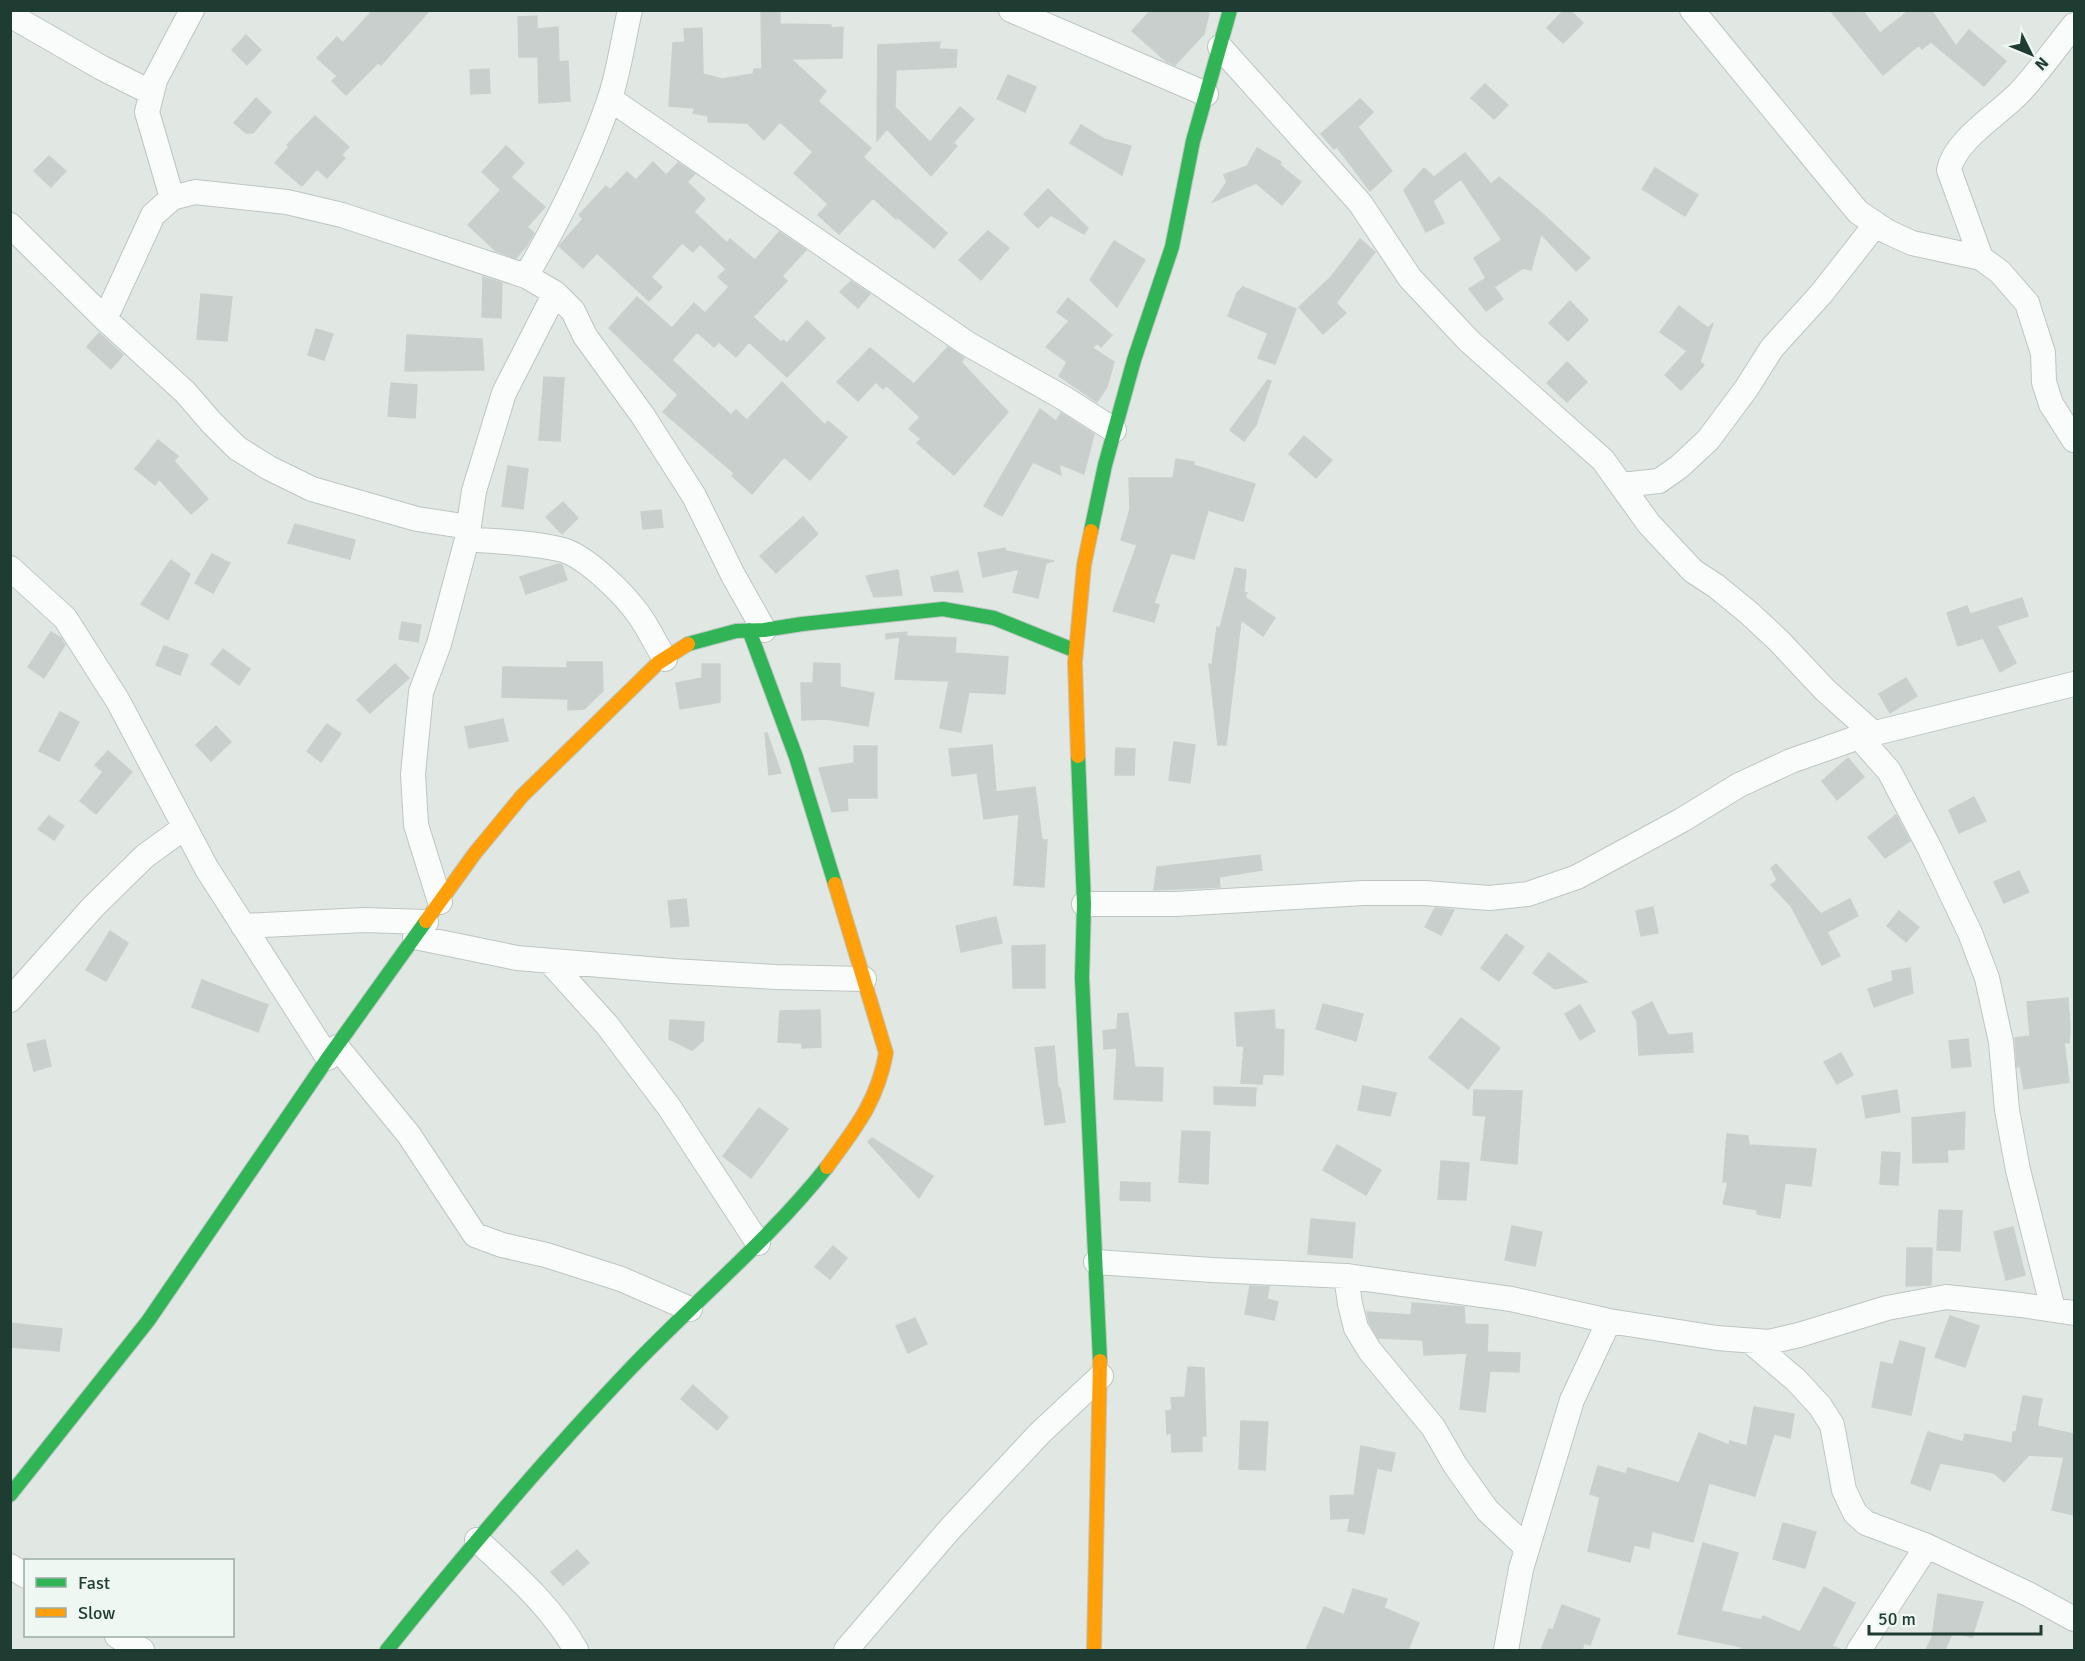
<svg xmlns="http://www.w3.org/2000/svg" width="2085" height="1661" viewBox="0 0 2085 1661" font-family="Signika,sans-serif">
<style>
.building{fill:#c8cfcc;stroke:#cad1cd;stroke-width:1.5}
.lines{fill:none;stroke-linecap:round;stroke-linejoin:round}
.street-casing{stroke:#bec5c1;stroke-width:26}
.fast-casing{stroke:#bdc6c2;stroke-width:16}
.slow-casing{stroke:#bdc6c2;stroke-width:16}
.street{stroke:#fafcfb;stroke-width:24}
.fast{stroke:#30b455;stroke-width:14}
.slow{stroke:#ff9f0a;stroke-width:14}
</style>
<rect width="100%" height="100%" fill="#e1e8e4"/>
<path class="building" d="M373 10H430L381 65 378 63 346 95 332 81 337 76 317 58 337 37 343 43Z
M761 10H780V24L831 25V28L843 27 842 58 791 59 826 91 818 101 871 148 863 157 947 233 934 248 897 217 896 219 873 198 839 234 818 215 828 204 794 173 813 152 780 122 764 140 747 123 708 122V116L693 113 695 108 669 106 673 43 685 42 684 29 702 28 703 74 722 79 753 74 754 69H762Z
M1151 10H1206L1209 14 1204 34 1175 65 1166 61 1132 31Z
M1564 10H1570L1583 23 1563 43 1547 28Z
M1830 10H1862L1880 33 1910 10H1931L1956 46 1969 30 2006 61 1984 86 1931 42 1922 49 1919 45 1883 75Z
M537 16V29L558 27 559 62 568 61 570 101 539 103 538 57H519L518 17Z
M246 35 261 50 247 65 232 50Z
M940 42 939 49 957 50 956 67 896 70 895 107 930 142 960 107 974 119 953 143 957 146 931 176 887 129 877 141 878 45Z
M489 69 490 93 471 94 470 70Z
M1008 75 1036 87 1025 112 997 99Z
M1485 84 1508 105 1494 119 1471 98Z
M256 98 271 112 253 133H246L234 123Z
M1360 99 1373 112 1358 127 1392 171 1370 191 1337 147 1334 149 1321 134Z
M315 116 349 147 341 155 345 158 327 178 317 169 302 186 275 163 289 147 287 145Z
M1081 125 1104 139 1131 146 1122 175 1070 143Z
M506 146 524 163 500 189 482 172Z
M1257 148 1281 162 1280 165 1301 182 1282 205 1256 183 1213 202 1227 182 1224 175 1247 166Z
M1465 153 1491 184 1499 177 1544 215 1590 258 1576 271 1541 234 1531 270 1523 268 1494 287 1503 299 1486 311 1469 289 1486 278 1474 258 1502 240 1461 179 1433 201 1444 223 1426 232 1404 190 1424 168 1434 177Z
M49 156 66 171 51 187 34 171Z
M653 162 666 175 678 163 695 174 687 182 705 199 694 212 727 243 730 239 755 260 779 232 806 250 782 276 787 281 753 317 781 342 783 340 787 343 807 321 825 338 787 377 749 342 736 357 719 342 714 347 697 332 672 360 731 415 736 410 747 420 782 382 825 425 828 421 847 437 810 480 784 457 752 494 732 476 734 473 663 412 678 395 609 328 637 297 672 328 694 303 705 313 729 287 718 277 726 269 700 244 693 252 682 243 651 277 662 287 649 301 597 253 583 268 559 246 583 219 579 215 606 186 610 190 627 172 636 180Z
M1655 168 1698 195 1685 216 1642 189Z
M512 178 545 207 527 227 534 233 527 245 516 258 496 251 468 225Z
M1048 189 1088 228 1084 234 1051 215 1038 228 1024 214Z
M988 231 1009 248 981 280 959 260Z
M1360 239 1375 252 1336 303 1346 313 1323 334 1299 307 1331 277Z
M1114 241 1145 260 1117 307 1090 280Z
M483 277 502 283 501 318 482 317Z
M851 281 870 294 858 308 840 292Z
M1243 287 1296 309 1275 364 1258 358 1268 333 1228 316 1237 293Z
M201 294 232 297 227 341 197 339Z
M1068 298 1112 335 1101 347 1097 343 1093 348 1114 362 1107 387 1097 402 1059 376 1067 362 1046 347 1069 321 1057 312Z
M1570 301 1588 320 1568 341 1549 323Z
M1679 306 1708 328 1713 323 1700 362 1704 365 1681 390 1665 375 1687 351 1660 332Z
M316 329 333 334 324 360 308 355Z
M99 333 123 355 111 369 87 347Z
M407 335 482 339 484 370 405 371Z
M948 347 964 358 961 362 1008 412 954 475 917 443 921 439 909 429 920 417 886 385 883 389 876 382 858 401 837 382 870 348 914 384Z
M1567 362 1587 382 1567 402 1547 383Z
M544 377 564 378 560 441 539 440Z
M1268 380 1271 381 1256 425 1244 441 1230 430Z
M391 383 417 385 415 418 388 416Z
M1040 409 1056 421 1061 413 1094 434 1084 474 1059 464 1061 475 1033 462 1002 516 984 506Z
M1304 436 1332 460 1316 478 1289 454Z
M158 440 178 456 174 461 208 499 191 514 159 479 155 485 135 469Z
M1176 459 1194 462 1193 465 1255 484 1243 521 1208 510 1194 559 1171 553 1154 603 1159 605 1154 622 1113 611 1137 545 1121 540 1130 509 1129 478H1173Z
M508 466 528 469 523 509 502 506Z
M563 502 578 518 562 534 546 517Z
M661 510 663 527 643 529 641 512Z
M803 517 818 534 776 573 760 556Z
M295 524 355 540 350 559 288 543Z
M1005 548 1006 551 1054 561 1046 563 1038 598 1013 592 1019 569 983 577 978 553Z
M212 554 230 563 213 593 195 583Z
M171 560 190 574 168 620 141 604Z
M558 564 562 565 567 580 526 594 520 577Z
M1235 568 1246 570 1244 592 1247 593 1245 597 1275 618 1263 636 1241 620 1226 745H1218L1209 664 1212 665 1217 627 1220 628Z
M898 570 902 595 874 597 866 576Z
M958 571 963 592 934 591 931 577Z
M2022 598 2028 616 1997 626 2016 663 2000 672 1983 638 1958 646 1947 613 1967 606 1970 614Z
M402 622 421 625 418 642 399 639Z
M51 632 61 638 65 645 44 678 28 667Z
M907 632V636L956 638 955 653 1008 657 1005 694 969 692 961 732 940 728 949 681 895 679 900 637 886 639V634Z
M164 646 188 655 180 675 156 665Z
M223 649 250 669 239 685 211 664Z
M567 662H602L603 691 584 709 568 710V699L502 697 503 667 567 668Z
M814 663 840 664V687L874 693 868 726 826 719 802 720 801 683H813Z
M395 664 409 678 370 713 357 700Z
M702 664H720V702L680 709 676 683 702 678Z
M1906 678 1917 696 1890 713 1879 694Z
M60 712 79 722 59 761 39 751Z
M503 719 508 741 469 748 465 727Z
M327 724 341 734 321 762 307 751Z
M216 726 231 742 211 761 196 745Z
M765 733H767L781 773 769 775Z
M1174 742 1195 745 1190 783 1169 780Z
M992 745 996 792 1035 787 1042 840H1047L1044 887 1014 885 1019 814 984 819 977 773 952 776 949 749Z
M854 746H877V798H847L848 810 832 812 819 768 854 763Z
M1116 748 1135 749 1134 775H1115Z
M108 751 132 772 96 814 80 801 103 772 95 765Z
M1848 758 1864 777 1837 800 1822 781Z
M1974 797 1986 821 1959 833 1949 810Z
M1896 815 1910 841 1885 858 1868 837Z
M49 816 64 826 54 840 38 829Z
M1260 855 1262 870 1219 877 1220 887 1154 890 1157 867Z
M1776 864 1821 914 1850 899 1858 916 1827 932 1840 956 1822 965 1791 906 1771 885 1777 880 1771 868Z
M2019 871 2029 892 2004 903 1994 882Z
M686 899 689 926 671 927 668 901Z
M1653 907 1658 933 1641 936 1636 911Z
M1435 908 1454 910 1441 935 1425 927Z
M1899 911 1919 927 1906 942 1887 926Z
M996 917 1002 943 961 952 956 926Z
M110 931 128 943 106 981 86 970Z
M1506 934 1524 947 1499 981 1481 968Z
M1045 945V988H1013L1012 946Z
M1549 953 1587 982 1555 989 1533 973Z
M1910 968 1913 993 1874 1007 1868 989 1893 981 1892 971Z
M202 980 268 1005 258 1032 192 1007Z
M2068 998 2070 1028 2069 1043 2064 1042 2069 1082 2024 1089 2020 1066 2017 1067 2015 1038 2030 1036 2027 1002Z
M1652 1002 1668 1035 1692 1033 1693 1052 1639 1055 1637 1021 1632 1012Z
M1323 1004 1363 1014 1356 1041 1316 1029Z
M1580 1005 1595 1031 1580 1040 1565 1014Z
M820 1010 821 1047 802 1048V1043L778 1042 780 1011Z
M1274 1010 1275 1029 1284 1030 1283 1075 1263 1074 1262 1084 1241 1083 1244 1046H1237L1235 1013Z
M1128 1013 1135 1067 1163 1068 1162 1101 1114 1099 1117 1048 1104 1049 1103 1031 1117 1029 1118 1014Z
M1461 1018 1500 1048 1468 1089 1429 1058Z
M670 1020 704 1022 703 1041 692 1050 669 1039Z
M1968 1039 1971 1066 1952 1068 1949 1041Z
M45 1040 51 1066 34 1071 27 1044Z
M1054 1046 1058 1088H1060L1065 1122 1045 1125 1035 1048Z
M1841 1053 1853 1075 1837 1084 1824 1062Z
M1363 1086 1396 1093 1390 1116 1358 1110Z
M1214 1087 1256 1088 1255 1106 1214 1104Z
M1474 1090 1522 1091 1517 1164 1481 1160 1486 1116 1473 1115Z
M1897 1090 1900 1112 1866 1118 1862 1096Z
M759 1108 788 1129 751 1178 723 1156Z
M1965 1112 1964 1149 1947 1150 1948 1162 1913 1163 1912 1118Z
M1182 1131 1210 1132 1208 1184 1179 1182Z
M1727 1134 1748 1136 1749 1145 1816 1149 1811 1186 1785 1183 1780 1218 1757 1214V1210L1723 1204 1728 1182H1723Z
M872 1138 933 1176 919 1198 868 1142Z
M1337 1145 1381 1170 1366 1195 1323 1170Z
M1882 1152 1900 1153 1898 1185 1880 1184Z
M1441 1161 1469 1163 1466 1200 1438 1199Z
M1121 1182 1150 1183V1201L1120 1200Z
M1939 1210 1962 1211 1960 1251 1937 1250Z
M1311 1219 1355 1223 1352 1258 1308 1254Z
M1512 1226 1542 1232 1535 1266 1505 1260Z
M2013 1227 2025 1275 2006 1280 1994 1232Z
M833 1246 847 1258 830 1279 815 1267Z
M1907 1248H1932L1931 1285 1906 1286Z
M1250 1286 1269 1287 1267 1299 1278 1302 1274 1320 1245 1314Z
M1412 1303 1464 1307 1465 1324 1488 1325 1487 1352 1520 1353 1519 1372 1490 1371 1485 1412 1460 1409 1467 1353 1424 1355 1423 1340 1378 1338 1369 1322 1367 1312 1411 1315Z
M1950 1316 1979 1326 1965 1367 1935 1357Z
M915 1318 927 1344 908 1353 896 1326Z
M10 1323 62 1329 59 1351 10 1347Z
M1900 1341 1925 1348 1911 1415 1872 1407 1881 1362 1893 1365Z
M1188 1367 1204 1368 1206 1436H1202V1451L1172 1452 1171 1433 1167 1434 1166 1411 1172 1410 1171 1398 1185 1397Z
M693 1385 728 1417 717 1430 681 1399Z
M2023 1396 2042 1399 2037 1426 2074 1434V1515L2052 1510 2064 1457 2029 1455 2004 1482 1994 1473 1940 1463 1930 1490 1911 1483 1928 1432 1963 1442 1965 1434 2012 1443 2013 1432H2016Z
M1754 1407 1794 1414 1790 1438 1774 1434 1755 1496 1709 1483 1693 1542 1652 1531 1649 1548 1634 1545 1630 1562 1588 1551 1600 1497 1590 1494 1598 1466 1626 1474 1628 1468 1679 1483 1699 1433 1729 1445 1730 1441 1747 1446Z
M1241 1421 1268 1422 1265 1470 1239 1469Z
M1361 1446 1395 1453 1391 1471 1377 1468 1364 1534 1348 1531 1350 1518 1331 1519 1330 1496 1354 1495Z
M1783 1523 1816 1532 1805 1568 1773 1559Z
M1703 1543 1738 1553 1721 1611 1761 1620 1763 1616 1800 1632 1824 1587 1855 1603 1832 1646 1842 1650H1740L1742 1647 1678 1634Z
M577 1550 589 1563 563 1585 551 1572Z
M1353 1589 1387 1599 1384 1608 1419 1623 1408 1650H1306L1324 1607 1344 1615Z
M1938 1594 1983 1602 1972 1637 1953 1632 1945 1650H1926L1932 1637Z
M1562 1605 1600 1619 1590 1645 1584 1643 1582 1650H1541L1549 1629 1553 1630Z"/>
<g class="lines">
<defs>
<path id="street" d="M1011 10 1206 94
M1692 10 1858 212 1888 232 1912 243 1981 258 2000 272 2027 303 2043 353 2044 382 2051 404 2074 440
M10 15 102 68 152 93
M1220 47 1360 203 1410 278 1469 341 1603 460 1649 524 1693 571 1716 586 1749 613 1779 641 1825 690 1873 733
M610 99 968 344 1062 397 1114 430
M172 198 147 112 155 80 192 10
M10 225 105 319 185 392 211 422 237 448 269 468 312 489 417 519 469 527
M1981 258 1949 170C1954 141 1999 114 2019 93 2039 72 2056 47 2074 25
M526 276C559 220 588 162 609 101 619 72 623 40 630 10
M105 319 153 215 172 198 195 192 287 202 342 215 526 276 555 293 573 311 585 336 643 416 694 496 733 575 764 630
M1621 485 1659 481 1679 467 1708 440 1746 389 1772 348 1821 294 1876 224
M467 539C498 542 532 542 563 550 587 557 625 595 639 615 649 629 656 645 665 659
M10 568 65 618 118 701 207 869 328 1058
M1859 737 1889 771 1930 849 1970 933 1987 978 2001 1042 2007 1110 2018 1170 2053 1309
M440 902 416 825 413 774 421 692 439 644 467 539 474 491 504 393 555 293
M1084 904H1176L1364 893H1425L1489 898 1528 894 1577 877 1682 820 1739 785 1791 761 1859 737 2074 684
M243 926 364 920 426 922
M415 937 517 958 672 971 776 977 864 979
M549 961 607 1025 669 1107 758 1243
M10 1000 93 907 145 856 185 827
M337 1047 409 1135 475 1235 502 1245 546 1255 621 1279 690 1309
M1096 1262 1212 1270 1346 1276 1511 1299 1609 1321 1717 1338 1769 1342 1799 1335 1887 1308 1946 1297 2021 1305 2074 1313
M1346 1276 1350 1304 1356 1328 1370 1351 1433 1427 1455 1465 1487 1510 1527 1548
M1750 1341 1796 1380 1820 1406 1832 1425 1844 1490 1855 1513 1866 1523 1927 1546 2028 1594 2074 1619
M477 1540C514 1574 551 1606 576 1650
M10 1566 26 1576
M117 1636 142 1650
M846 1650 950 1529 1040 1433 1101 1376
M1506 1650 1521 1569 1572 1400 1609 1321
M1859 1650 1927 1546"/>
<path id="fast" d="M1091 531 1105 465 1134 360 1172 247 1193 141 1230 10
M749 630 796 757 835 884
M688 644 736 631 764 630 802 624 943 609 994 618 1076 651
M1078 756 1084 904 1082 978 1100 1361
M10 1495 148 1321 328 1058 426 921
M387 1650C465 1553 545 1458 631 1368 696 1300 769 1240 827 1167"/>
<path id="slow" d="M1078 756 1075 662 1084 565 1091 531
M426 921 475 853 522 796 658 663 688 644
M827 1167C856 1127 877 1102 886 1053L835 884
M1094 1650 1100 1361"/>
</defs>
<use href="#street" class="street-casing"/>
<use href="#fast" class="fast-casing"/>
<use href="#slow" class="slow-casing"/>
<use href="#street" class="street"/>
<use href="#fast" class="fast"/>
<use href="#slow" class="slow"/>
</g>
<rect width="2085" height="1661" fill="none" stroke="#1e3c32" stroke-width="24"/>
<rect x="24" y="1559" width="210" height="78" fill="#eef7f2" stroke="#9baca5" stroke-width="1.5"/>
<rect x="36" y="1578" width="30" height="9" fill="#30b455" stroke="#9baca5" stroke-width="1.5"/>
<text x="78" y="1589" font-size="18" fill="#1e3c32">Fast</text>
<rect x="36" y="1608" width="30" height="9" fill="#ff9f0a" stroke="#9baca5" stroke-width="1.5"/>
<text x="78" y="1619" font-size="18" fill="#1e3c32">Slow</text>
<g transform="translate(2031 54) rotate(133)" stroke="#eef7f2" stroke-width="4.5" paint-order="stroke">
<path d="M0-4.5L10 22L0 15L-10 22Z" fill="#1e3c32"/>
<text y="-9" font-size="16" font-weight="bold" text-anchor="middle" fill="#1e3c32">N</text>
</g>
<path d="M1869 1625v9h172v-9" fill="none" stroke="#1e3c32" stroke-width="3"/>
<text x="1878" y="1625" font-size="18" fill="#1e3c32" stroke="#eef7f2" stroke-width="4.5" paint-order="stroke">50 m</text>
</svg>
